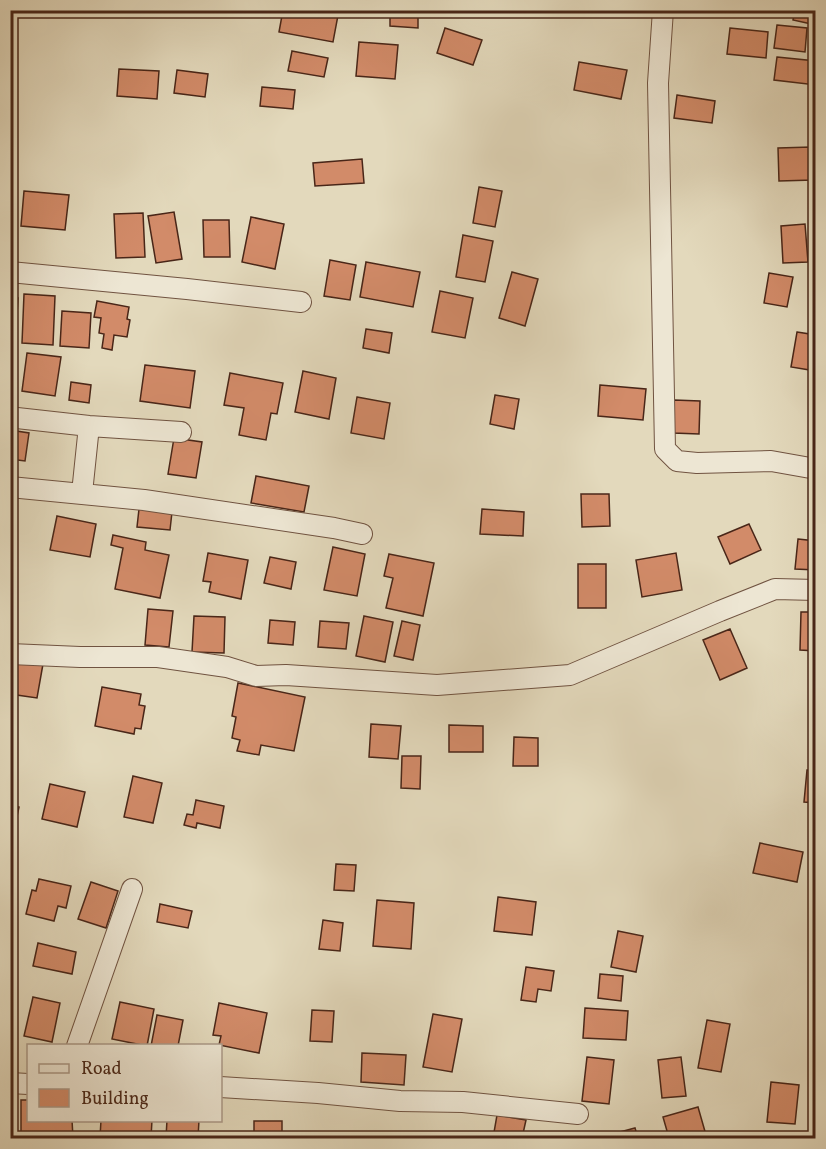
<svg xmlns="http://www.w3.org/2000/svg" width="826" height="1149" viewBox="0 0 826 1149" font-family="Vollkorn,serif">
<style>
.building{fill:#d28b69;stroke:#492618;stroke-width:1.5}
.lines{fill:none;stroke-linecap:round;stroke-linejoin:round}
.minor-casing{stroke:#705341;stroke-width:22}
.minor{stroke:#ede6d3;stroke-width:20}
</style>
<rect width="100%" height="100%" fill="#e3d9bc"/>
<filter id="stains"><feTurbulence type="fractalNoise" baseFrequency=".00333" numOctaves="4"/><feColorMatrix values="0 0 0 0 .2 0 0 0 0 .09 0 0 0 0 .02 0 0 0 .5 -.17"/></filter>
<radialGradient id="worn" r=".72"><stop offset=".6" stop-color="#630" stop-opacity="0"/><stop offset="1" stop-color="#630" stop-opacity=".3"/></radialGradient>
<path class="building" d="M283 10H339L333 42 279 32Z
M390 10H418V28L390 26Z
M795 10H816V25L793 20Z
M777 25 807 28 805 52 774 48Z
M445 28 482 40 473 65 437 53Z
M730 28 768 32 766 58 727 54Z
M359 42 398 45 395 79 356 76Z
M292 51 328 58 324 77 288 71Z
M777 57 816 61V85L774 80Z
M579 62 627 70 621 99 574 90Z
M119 69 159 71 157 99 117 96Z
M177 70 208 74 205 97 174 93Z
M262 87 295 90 293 109 260 106Z
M677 95 715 101 712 123 674 118Z
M811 147 813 180 779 181 778 148Z
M362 159 364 183 315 186 313 163Z
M479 187 502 191 495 227 473 223Z
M24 191 69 195 65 230 21 226Z
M174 212 182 259 156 263 148 216Z
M143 213 145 257 116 258 114 214Z
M251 217 284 224 275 269 242 262Z
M203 220H229L230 257H204Z
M805 224 808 262 783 263 781 226Z
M463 235 493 241 485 282 456 277Z
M330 260 356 265 350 300 324 296Z
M366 262 420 272 413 307 360 297Z
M512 272 538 279 525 326 499 318Z
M769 273 793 277 787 307 764 303Z
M440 291 473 298 465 338 432 332Z
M24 294 55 296 53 345 22 343Z
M10 297 18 298 15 345 10 344Z
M97 301 129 307 127 319 130 320 127 337 114 335 112 350 102 348 104 334 99 333 101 318 94 317Z
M62 311 91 313 89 348 60 346Z
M366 329 392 333 389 353 363 348Z
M797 332 816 335V371L791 367Z
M27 353 61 357 55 396 22 391Z
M145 365 195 371 190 408 140 401Z
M10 367H15L13 395H10Z
M303 371 336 378 329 419 295 412Z
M230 373 283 383 277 414 271 413 266 440 239 435 244 408 224 405Z
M71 382 91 385 89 403 69 400Z
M600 385 646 389 643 420 598 416Z
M495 395 519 399 514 429 490 424Z
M357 397 390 403 384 439 351 433Z
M674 400 700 401 699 434 673 433Z
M10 430 29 433 25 461 10 459Z
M174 438 202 442 196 478 168 474Z
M256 476 309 486 304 512 251 503Z
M581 494H609L610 526 582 527Z
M139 509 172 512 170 530 137 527Z
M482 509 524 512 523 536 480 534Z
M57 516 96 524 90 557 50 550Z
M749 524 761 550 730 564 718 537Z
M113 535 146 542 145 550 169 555 160 598 115 589 123 548 111 545Z
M798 539 816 541V570L795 569Z
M333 547 365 554 357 596 324 590Z
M208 553 248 560 241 599 209 592 211 582 203 581Z
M676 553 682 590 642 597 636 560Z
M389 554 434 563 423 616 386 608 393 578 384 576Z
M270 557 296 562 291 589 264 583Z
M578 564H606V608H578Z
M148 609 173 611 169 647 145 645Z
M801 612H816V651L800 650Z
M194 616 225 617 224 653 192 652Z
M364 616 393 622 385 662 356 656Z
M270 620 295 622 293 645 268 643Z
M320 621 349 623 346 649 318 647Z
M402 621 420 625 413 660 394 656Z
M730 629 747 668 720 680 703 640Z
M10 658 43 664 37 698 10 694Z
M238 683 305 697 294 751 261 745 259 755 237 751 240 740 232 738 236 717 232 716Z
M102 687 141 694 139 705 145 706 141 729 135 728 134 734 95 726Z
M371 724 401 726 398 759 369 757Z
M449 725 483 726V752H449Z
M514 737 538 738V766H513Z
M402 756H421L420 789 401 788Z
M807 770 816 771V803L804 802Z
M133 776 162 783 153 823 124 817Z
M50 784 85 792 77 827 42 819Z
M196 800 224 806 220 828 197 823 196 828 184 825 187 814 193 815Z
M10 805 19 807 11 844H10Z
M760 843 803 852 797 882 753 873Z
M336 864 356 865 354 891 334 890Z
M39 879 71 886 66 908 58 906 54 921 26 914 32 890 36 891Z
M91 882 118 891 106 928 78 919Z
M498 897 536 902 532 935 494 931Z
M377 900 414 903 411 949 373 946Z
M160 904 192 911 188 928 157 922Z
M323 920 343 923 340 951 319 949Z
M618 931 643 936 636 972 611 967Z
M38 943 76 952 72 974 33 966Z
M526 967 554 971 551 991 538 989 536 1002 521 1000Z
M600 974 623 976 621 1001 598 998Z
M33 997 60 1003 52 1042 24 1036Z
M120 1002 154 1009 147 1046 112 1039Z
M219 1003 267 1013 259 1053 219 1045 221 1036 213 1035Z
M585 1008 628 1011 626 1040 583 1038Z
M312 1010 334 1011 332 1042 310 1041Z
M433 1014 462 1019 452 1072 423 1067Z
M157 1015 183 1020 178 1046H151Z
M707 1020 730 1024 721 1072 698 1068Z
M362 1053 406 1055 404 1085 361 1082Z
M587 1057 614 1060 609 1104 582 1101Z
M681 1057 686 1096 662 1098 658 1060Z
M771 1082 799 1085 795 1124 767 1122Z
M21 1100H28V1120H72L73 1138H57L56 1133H37V1138H21Z
M698 1107 706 1135 692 1138H669L663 1117Z
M497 1115 526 1120 522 1138H528H493Z
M101 1120H152L151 1138H100Z
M167 1120H199L198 1138H166Z
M254 1121H282V1138H254Z
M635 1128 638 1138H601V1137Z
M343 1135 380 1137V1138H342Z"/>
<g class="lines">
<defs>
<path id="minor" d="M663 10 658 83 665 449 677 461 697 463 771 461 816 469
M10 272 187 289 301 302
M17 418 89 426 181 432
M10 487 144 500 334 528 362 534
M82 493 89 426
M10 654 80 657H158L227 667 256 676 286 675 437 685 570 675 720 611 775 589 816 590
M77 1046 132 889
M10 1083 28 1084
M220 1087 318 1093 400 1101 463 1102 578 1114"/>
</defs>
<use href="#minor" class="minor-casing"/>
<use href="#minor" class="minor"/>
</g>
<rect width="826" height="1149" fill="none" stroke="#e3d9bc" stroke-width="36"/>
<rect x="12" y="12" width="802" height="1125" fill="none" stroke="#492618" stroke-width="3"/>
<rect x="18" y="18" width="790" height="1113" fill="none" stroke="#492618" stroke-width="1.5"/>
<rect x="27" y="1044" width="195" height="78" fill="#ede6d3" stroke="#ab9988" stroke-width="1.5"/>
<rect x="39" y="1064" width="30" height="9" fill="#ede6d3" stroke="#ab9988" stroke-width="1.5"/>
<text x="81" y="1074" font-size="18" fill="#492618">Road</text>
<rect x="39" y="1089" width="30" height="18" fill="#d28b69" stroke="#ab9988" stroke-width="1.5"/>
<text x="81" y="1104" font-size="18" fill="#492618">Building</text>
<rect width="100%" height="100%" filter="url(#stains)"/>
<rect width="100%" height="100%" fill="url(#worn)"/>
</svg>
